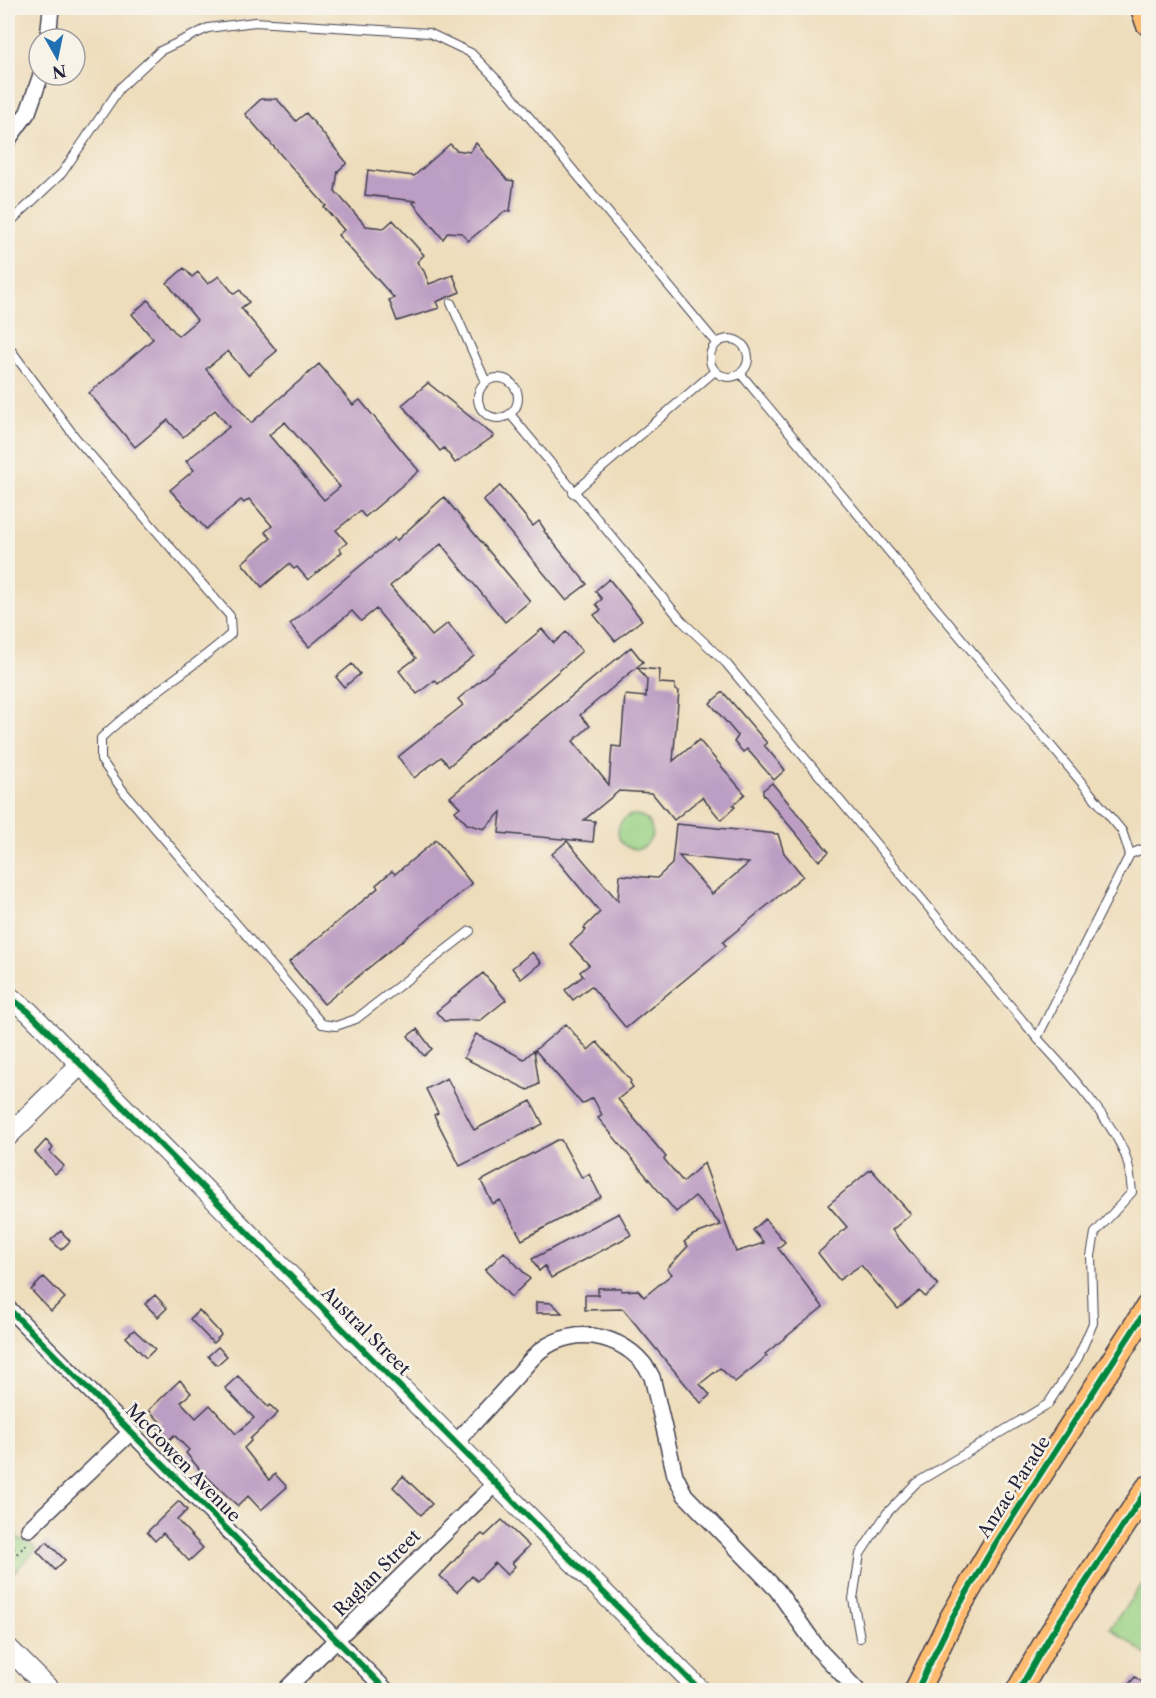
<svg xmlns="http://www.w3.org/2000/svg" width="1156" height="1698" viewBox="0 0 1156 1698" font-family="'Libre Caslon Text',serif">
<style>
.green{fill:#98d184;stroke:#5d7a60;stroke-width:1.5}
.building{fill:#bc9dc3;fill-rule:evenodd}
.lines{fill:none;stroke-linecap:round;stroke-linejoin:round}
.service-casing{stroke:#413e4e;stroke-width:10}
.minor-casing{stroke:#413e4e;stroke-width:18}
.tertiary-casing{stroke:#413e4e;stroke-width:22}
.primary-casing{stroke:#413e4e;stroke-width:27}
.path{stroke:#413e4e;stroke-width:2;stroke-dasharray:1.5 4.5;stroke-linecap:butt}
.service{stroke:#fff;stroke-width:8}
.minor{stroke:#fff;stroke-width:15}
.tertiary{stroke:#fff;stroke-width:20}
.primary{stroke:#febc70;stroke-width:24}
.cycleway-casing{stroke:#f7f3e8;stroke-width:10}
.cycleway{stroke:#00873e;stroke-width:6}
.labels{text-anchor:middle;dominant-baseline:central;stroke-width:5;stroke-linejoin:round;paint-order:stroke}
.street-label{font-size:18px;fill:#22223b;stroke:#f7f3e8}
</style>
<rect width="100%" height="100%" fill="#f7f3e8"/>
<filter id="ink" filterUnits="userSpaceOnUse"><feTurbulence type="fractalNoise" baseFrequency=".0167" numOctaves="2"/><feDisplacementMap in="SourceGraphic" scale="12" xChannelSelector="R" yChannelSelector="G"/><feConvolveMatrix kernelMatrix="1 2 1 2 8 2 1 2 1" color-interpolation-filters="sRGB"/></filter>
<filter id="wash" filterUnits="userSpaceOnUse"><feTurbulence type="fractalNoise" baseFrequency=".008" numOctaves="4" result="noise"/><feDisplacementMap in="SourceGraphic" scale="24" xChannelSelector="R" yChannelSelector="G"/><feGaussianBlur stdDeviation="1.35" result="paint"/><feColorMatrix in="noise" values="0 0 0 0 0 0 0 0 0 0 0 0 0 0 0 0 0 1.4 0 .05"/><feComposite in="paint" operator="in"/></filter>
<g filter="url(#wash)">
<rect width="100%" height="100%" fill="#edb"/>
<path class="green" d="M618 832a17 17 0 1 1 34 0a17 17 0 1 1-34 0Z
M9 1520 15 1526 17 1538 31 1544 36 1550 8 1578Z
M1148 1576V1656L1110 1628Z"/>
<g id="blocks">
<path class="building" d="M261 99H277L296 121 306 113 347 163 338 171 335 191 366 226 384 228 393 220 424 255 417 262 424 271 429 284 453 275 460 292 436 302 439 308 397 321 389 300 394 298 338 235 344 230 324 207 326 206 245 114Z
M476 143 507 180 514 181 510 211H505L468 241 462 233 448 232 443 239 413 203 416 201 365 195 368 170 414 176 450 144 456 150 470 152Z
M184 268 192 277 198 272 208 284 219 276 234 294 240 290 249 302 241 308 277 351 248 375 228 351 206 369 251 423 319 364 353 405 360 400 419 471 365 517 360 511 336 530 347 543 339 549 342 552 308 580 297 567 294 569 289 564 262 587 242 563 271 538 265 532 272 526 249 499 244 503 241 500 206 529 170 490 194 470 186 461 229 427 215 410 183 437 168 420 135 447 89 393 153 339 132 314 148 300 178 336 197 320 167 283ZM285 422 340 487 324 500 269 435Z
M428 383 494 436 455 463 444 448 440 451 402 405Z
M500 486 533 526 539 521 545 530 544 531 587 584 566 600 483 500Z
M444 497 530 601 505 622 441 544 390 586 432 636 448 623 474 656 438 684 435 680 417 694 399 671 416 658 376 609 361 621 352 611 309 647 290 624 394 538 396 541Z
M609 579 642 620 615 641 594 615 601 610 596 604 602 599 595 591Z
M542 629 554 643 566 632 582 651 449 766 441 757 414 778 398 757 463 705 458 699Z
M631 647 643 662 580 715 590 726 573 741 609 785 612 746 621 747 625 695 646 697 647 680 638 668 660 670 659 683 675 684V690L679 691 673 761 699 740 745 794 733 805 735 807 721 820 702 797 674 820 652 793 619 791 584 820 595 821 593 842 499 833 501 812 484 829 467 824 455 811 460 807 450 797Z
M352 664 360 674 344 687 336 677Z
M723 692 767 743 764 745 785 770 774 780 747 749 743 752 734 742 738 736 710 703Z
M772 783 829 852 819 861 763 794V790Z
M676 824 778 834 784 853 803 876 723 942 726 946 626 1028 591 986 573 1000 565 990 583 976 580 972 589 965 570 944 586 930 584 928 600 912 552 854 567 841 618 901 620 875 657 878 672 864ZM679 856 749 863 712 894Z
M436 840 472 884 324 1004 289 962 378 888 376 885 392 871 395 874Z
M532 952 541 963 521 979 512 968Z
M483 973 506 1000 481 1020 444 1021 436 1012Z
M566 1024 588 1050 597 1042 631 1081 630 1083 633 1087 618 1099 666 1157 664 1159 683 1182 704 1163 736 1252 764 1243 753 1230 765 1219 785 1242 778 1248 823 1307 765 1354 767 1356 735 1382 720 1368 700 1384 710 1395 701 1403 623 1309 585 1310V1295H598V1288H621V1291L638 1290 644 1297 672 1274 667 1269 688 1246 684 1242 693 1235 721 1225 695 1196 676 1212 598 1118 602 1115 593 1098 582 1104 535 1050Z
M417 1029 432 1049 424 1056 408 1036Z
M476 1034 524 1059 534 1050 539 1084 528 1090 464 1058Z
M447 1078 474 1130 531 1101 543 1124 460 1166 434 1115 438 1113 426 1089Z
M46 1140 53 1148 50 1152 64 1166 55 1174 35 1152Z
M557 1140H561L582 1178 589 1174 601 1197 522 1240 500 1200 493 1204 481 1181Z
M871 1169 911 1214 892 1230 938 1285 925 1297 920 1291 898 1309 861 1265 839 1280 818 1253 847 1227 828 1205Z
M619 1213 631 1235 551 1278 545 1266 539 1271 532 1259Z
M61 1231 70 1241 61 1250 51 1240Z
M504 1252 530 1279 511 1297 485 1270Z
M44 1277 65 1298 51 1311 31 1290Z
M155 1295 167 1308 158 1317 145 1304Z
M536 1302 552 1303 562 1313H536Z
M199 1310 220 1333 221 1335 213 1343 190 1319Z
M134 1330 155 1349 146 1358 126 1337Z
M218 1347 227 1356 217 1365 208 1356Z
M238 1376 268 1407 270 1405 278 1413 250 1439 251 1441 244 1448 269 1480 275 1474 287 1487 261 1510 248 1496 238 1506 224 1493 201 1471 186 1453 189 1450 174 1435 169 1440 157 1428 161 1423 149 1410 180 1380 191 1393 181 1402 196 1418 210 1405 236 1434 254 1418 225 1388Z
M403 1476 432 1504 421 1515 393 1487Z
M179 1501 187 1510 177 1520 203 1548 189 1561 163 1533 155 1541 147 1532Z
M502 1520 529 1546 512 1563 515 1566 507 1575 495 1563 477 1581 472 1576 457 1592 440 1576 467 1547 482 1534 485 1536Z
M47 1542 65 1560 55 1570 37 1551Z
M1135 1677 1149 1687V1690H1124Z"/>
</g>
</g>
<g filter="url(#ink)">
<use href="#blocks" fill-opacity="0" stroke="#413e4e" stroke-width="1.5"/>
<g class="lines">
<defs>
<path id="service" d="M8 224 62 173 120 88 160 51 208 28 255 22 429 33 471 53 506 89 716 343
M451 303 486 382
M710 358a19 19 0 1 1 38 0a19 19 0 1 1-38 0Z
M8 346 75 437 230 616 231 634C190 671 141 699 101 738V760L124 792 322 1024 336 1026 356 1019 470 931
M740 373 1122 831 1130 854
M478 398a20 20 0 1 1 40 0a20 20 0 1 1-40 0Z
M510 414 682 621 726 663 1037 1038C1063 1066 1120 1128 1128 1164 1130 1173 1131 1183 1132 1192L1095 1233 1091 1256 1093 1323 1078 1358 1048 1404 916 1483 887 1513 860 1554 853 1599 860 1638
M573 493 715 371
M1037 1038 1130 854 1148 847"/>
<path id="minor" d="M48 39 51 8
M8 140 28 112 41 75
M8 1308 386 1690
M456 1442C475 1422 494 1401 512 1381 522 1371 530 1359 541 1350 578 1322 632 1337 652 1377L675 1475 685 1495 777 1590 819 1650 857 1690
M29 1529 131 1432
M285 1690 496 1483"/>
<path id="tertiary" d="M8 996 29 1012 700 1690
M8 1136 81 1064
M8 1648 50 1690"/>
<path id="primary" d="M1143 8 1148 23
M917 1690 952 1618 994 1546 1148 1307
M1019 1690 1050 1636 1148 1488"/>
</defs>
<use href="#service" class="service-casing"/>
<use href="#minor" class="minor-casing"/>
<use href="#tertiary" class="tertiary-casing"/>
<use href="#primary" class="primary-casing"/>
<path class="path" d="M10 1543 17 1553
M8 1562 27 1544"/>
<use href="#service" class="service"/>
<use href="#minor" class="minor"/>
<use href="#tertiary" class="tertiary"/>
<use href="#primary" class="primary"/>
<defs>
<path id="cycleway" d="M8 996 29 1012 700 1690
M8 1308 386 1690
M917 1690 952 1618 994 1546 1148 1307
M1019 1690 1050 1636 1148 1488"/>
</defs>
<use href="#cycleway" class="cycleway-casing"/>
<use href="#cycleway" class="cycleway"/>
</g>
</g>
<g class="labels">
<g class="street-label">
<text transform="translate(366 1331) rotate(45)">Austral Street</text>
<text transform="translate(183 1463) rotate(46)">McGowen Avenue</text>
<text transform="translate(1014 1487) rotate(-57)">Anzac Parade</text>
<text transform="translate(377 1573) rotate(-45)">Raglan Street</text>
</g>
</g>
<rect width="1156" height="1698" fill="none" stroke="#f7f3e8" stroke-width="30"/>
<g transform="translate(57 57) rotate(171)"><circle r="28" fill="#f7f3e8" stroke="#a29fa3" stroke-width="1.5"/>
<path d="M0-4.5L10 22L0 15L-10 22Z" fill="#1f6fb2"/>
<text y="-9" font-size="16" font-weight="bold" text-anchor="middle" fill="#22223b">N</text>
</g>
</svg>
